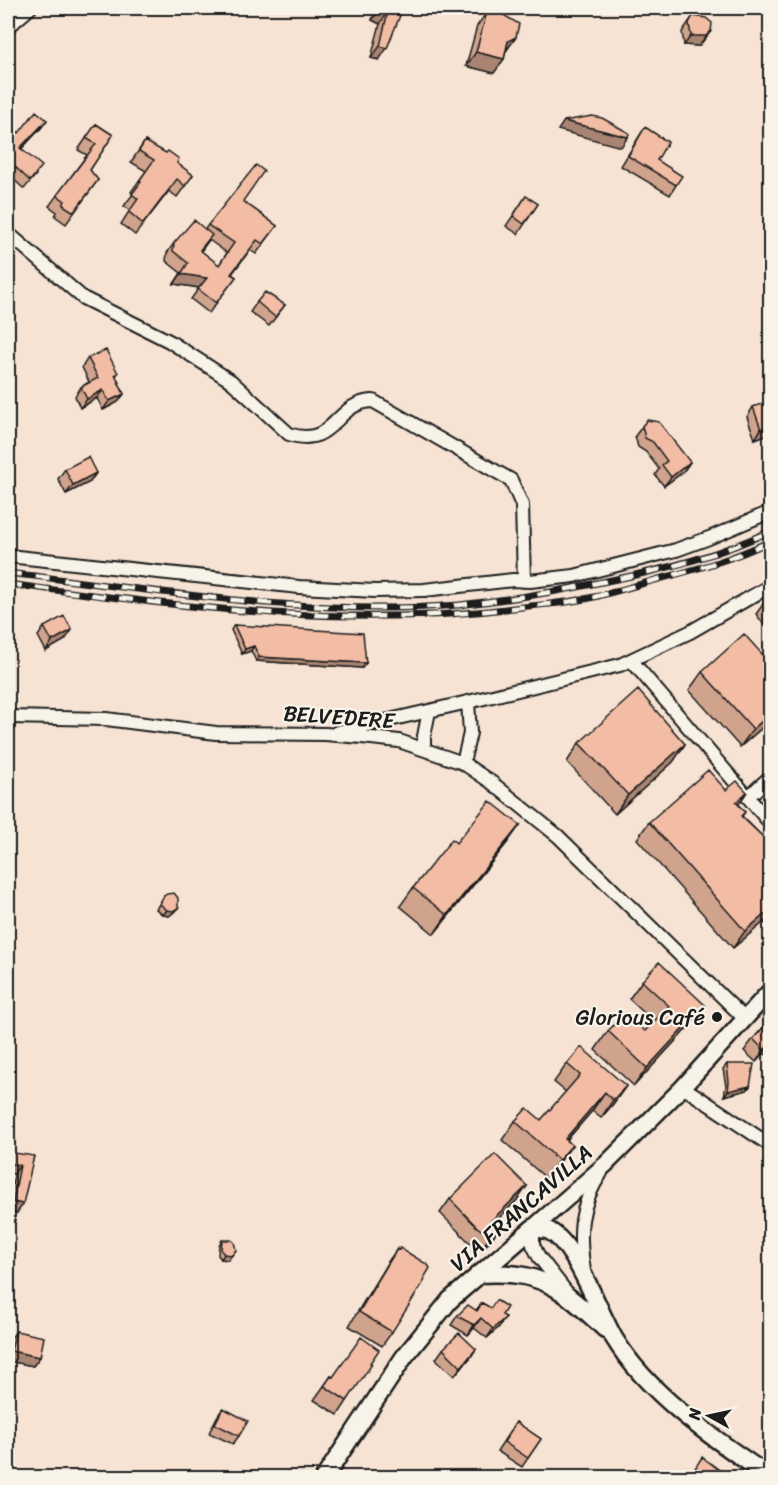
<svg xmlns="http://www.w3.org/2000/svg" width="778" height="1485" viewBox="0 0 778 1485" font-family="Sriracha,sans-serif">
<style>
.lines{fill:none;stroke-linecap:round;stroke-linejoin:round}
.minor-casing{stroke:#1c1c1c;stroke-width:16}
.tertiary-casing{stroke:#1c1c1c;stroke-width:20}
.secondary-casing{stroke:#1c1c1c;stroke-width:21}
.minor{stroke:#f7f3e8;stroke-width:12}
.tertiary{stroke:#f7f3e8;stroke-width:15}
.secondary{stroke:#f7f3e8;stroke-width:16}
.rail-casing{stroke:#1c1c1c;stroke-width:7}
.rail{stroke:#f7f3e8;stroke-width:4.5;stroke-dasharray:14;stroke-linecap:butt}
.wall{fill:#d0a38d;stroke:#1c1c1c;stroke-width:1.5;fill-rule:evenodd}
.shaded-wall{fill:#a98473;stroke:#1c1c1c;stroke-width:1.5}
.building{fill:#f2bda4;stroke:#1c1c1c;stroke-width:1.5}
.poi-dot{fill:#1c1c1c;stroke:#f7f3e8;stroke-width:2}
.labels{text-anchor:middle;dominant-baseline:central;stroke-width:4.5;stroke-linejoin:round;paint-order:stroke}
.street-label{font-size:22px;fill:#1c1c1c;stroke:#f7f3e8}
.poi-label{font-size:22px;fill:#1c1c1c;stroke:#f7f3e8;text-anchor:end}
</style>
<rect width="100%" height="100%" fill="#f6e3d4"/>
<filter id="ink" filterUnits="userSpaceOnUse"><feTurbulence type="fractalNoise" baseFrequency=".0167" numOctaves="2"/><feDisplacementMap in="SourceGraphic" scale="12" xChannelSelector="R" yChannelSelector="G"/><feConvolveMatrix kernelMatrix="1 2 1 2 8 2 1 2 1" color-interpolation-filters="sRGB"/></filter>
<g filter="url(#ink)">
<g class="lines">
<defs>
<path id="minor" d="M8 27 30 8
M8 233 83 298 169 341 231 381 289 434C335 449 334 402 373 401L511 480 522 505 524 581
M8 556 299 587 375 591 424 590 513 580 530 581 574 576 676 550 709 538 770 512
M631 660 770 823
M8 717 106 719 216 733 325 734 362 737 399 741 463 763 491 782 558 836 745 1019
M337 732 468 702 620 665 690 632 770 586
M424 749V736L429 711
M463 763 470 733 468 702
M748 797 770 777
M683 1087 770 1145
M533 1228V1245L539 1257 568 1294
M584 1271C578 1233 579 1206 601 1173"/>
<path id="tertiary" d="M533 1228 606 1164 683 1087 770 991"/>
<path id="secondary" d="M478 1274C542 1270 560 1287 605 1329
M324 1478 404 1357 450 1300 533 1228C537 1229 543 1229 547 1230 575 1241 598 1311 614 1338 649 1396 716 1440 770 1477"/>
</defs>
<use href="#minor" class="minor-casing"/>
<use href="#tertiary" class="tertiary-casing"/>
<use href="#secondary" class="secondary-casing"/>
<use href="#minor" class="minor"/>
<use href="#tertiary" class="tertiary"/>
<use href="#secondary" class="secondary"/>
<defs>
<path id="rail" d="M8 573C156 590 308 617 459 605 507 600 555 592 602 582 659 571 718 556 770 531
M8 584C178 606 350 630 522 607 545 604 570 603 594 597 614 592 634 586 655 580 694 570 734 559 770 541"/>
</defs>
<use href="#rail" class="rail-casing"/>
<use href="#rail" class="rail"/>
</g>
<path class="wall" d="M377 8H403L379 60 371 58 380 24 372 20Z
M487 12 516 37 506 51 504 59 494 73 466 66 477 26Z
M693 16 711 31 699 46 684 45 682 32Z
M47 120 41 128 21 149 36 175 24 189 8 174V123L19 133Z
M96 124 113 135 90 170 98 180 66 224 55 216 57 212 49 206 87 155 78 150Z
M645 127 657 160 676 185 670 195 621 166Z
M145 141 193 175 177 197 169 191 135 235 121 224 130 210 124 206 133 194 131 192 146 171 131 162Z
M526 196 538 204 518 234 506 226Z
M243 201 277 226 256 254 250 250 232 274 236 277 209 313 191 299 199 288 174 284 181 273 166 261 167 253 174 243 205 229 208 225ZM209 240 227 253 219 265 201 251Z
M257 302 285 305 269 326 250 312Z
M88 358 118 373 116 376 124 394 118 402 103 410 97 398 80 408 75 396 81 387 89 382 82 367Z
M771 401V433L755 439 747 417 753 407Z
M647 420 690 462 683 472 664 486 655 475 659 469 646 452 638 447 635 436Z
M65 469 96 473 90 482 66 494 58 479Z
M771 597V646L766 640 770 633 756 614 766 600Z
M234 625 366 663 362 668 256 661 251 651 242 654 231 630Z
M44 627 65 640 46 651 38 636Z
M771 664V720L740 747 689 690 702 672Z
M579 743 685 744 673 762 615 814 567 762Z
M738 805 745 812 742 816 763 837 771 841V930L764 922 733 948 637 839 649 822Z
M520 825 507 843 434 934 400 906 413 888 456 843Z
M164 896 174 912 169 916 163 915 156 909Z
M642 981 705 1005 692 1023 634 1086 595 1050 608 1031H645L654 1022 629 999Z
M771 1010V1059L764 1053 756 1062 744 1051 753 1039 769 1021 765 1018Z
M567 1064 626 1086 613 1104 601 1118 592 1111 567 1140 572 1145 559 1163 546 1178 502 1140 515 1121 541 1120 566 1092 554 1082Z
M727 1064 750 1086 747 1090 724 1096 726 1086 723 1069Z
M34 1156 17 1213 8 1211 14 1174 8 1173Z
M527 1186 517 1200 494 1223 490 1241 481 1250 468 1241 440 1213 450 1199Z
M222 1240 236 1250 228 1260 221 1259 218 1255 219 1245Z
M397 1249 392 1332 382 1346 349 1326 387 1263Z
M482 1303 502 1315 499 1327 487 1338 474 1328 468 1335 451 1325 457 1316 476 1310Z
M16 1331 40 1357 33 1366 8 1361V1348L9 1341Z
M443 1349H476L470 1358 454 1376 436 1359Z
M370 1363 347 1401 338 1415 314 1400 331 1376 333 1377Z
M223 1408 239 1436 233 1444 209 1433 217 1417Z
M516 1422 541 1439 522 1467 497 1451Z"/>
<path class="shaded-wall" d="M380 8 388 11 380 24 372 20Z
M711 31 699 46 684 45 691 36Z
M516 37 506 51 508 41Z
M380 46 387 48 379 60 371 58Z
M476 52 504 59 494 73 466 66Z
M47 120 41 128 14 157 20 148Z
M564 121 628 137 621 147 558 130Z
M181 274 207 278 200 288 174 284Z
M103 390 97 398 80 408 87 399Z
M124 394 118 402 103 410 109 401Z
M771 426V433L755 439 761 429Z
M690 462 683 472 664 486 671 477Z
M96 473 90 482 66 494 73 485Z
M72 630 65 640 46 651 52 641Z
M254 646 251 651 242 654 245 649Z
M259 657 366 663 362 668 256 661Z
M771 713V720L740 747 753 729Z
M685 744 673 762 615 814 628 795Z
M747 792 735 810 736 802Z
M520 825 507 843 434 934 447 915Z
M178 908 174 912 169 916 163 915 167 910Z
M771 909V912L764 922 733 948 745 931Z
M705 1005 692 1023 634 1086 647 1068Z
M771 1043 764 1053 756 1062 764 1050Z
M626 1086 613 1104 601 1118 613 1100Z
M750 1086 747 1090 724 1096 728 1091Z
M605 1092 592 1111 552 1157 565 1139Z
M572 1145 559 1163 546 1178 559 1160Z
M8 1163 20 1165 14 1174 8 1173Z
M527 1186 517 1200 485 1232 491 1221Z
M13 1202 23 1204 17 1213 8 1211Z
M500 1227 490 1241 481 1250 490 1236Z
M236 1250 228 1260 221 1259 224 1254Z
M506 1317 499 1327 487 1338 493 1329Z
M481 1318 474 1328 468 1335 474 1325Z
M476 1349 470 1358 454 1376 461 1367Z
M11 1351 40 1357 33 1366 8 1361V1356Z"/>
<path class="building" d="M380 8H403L387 48 380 46 388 11Z
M487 12 502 14 519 24 516 37 508 41 504 59 476 52Z
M693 16 706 18 712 23 711 31 706 36H691L689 23Z
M36 111 47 120 20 148 42 166 30 181 8 160V123L19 133Z
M592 116 602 118 629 133 628 137 564 121Z
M96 124 113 135 90 170 98 180 74 212 63 205 65 201 57 195 96 144 86 138Z
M645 127 668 142 657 160 682 176 676 185 628 156Z
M145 141 166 153 168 151 179 159 177 163 193 175 185 186 177 179 143 224 129 212 138 199 132 194 141 182 139 181 154 160 139 151Z
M256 165 264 171 243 201 277 226 263 244 257 240 231 274 236 277 216 303 198 289 207 278 181 274 188 263 173 251 174 243 194 220 212 235 200 250 219 265 234 243 208 225Z
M526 196 538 204 524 224 513 216Z
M265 292 285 305 275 317 257 302Z
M106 350 118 373 115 375 124 394 109 401 103 390 87 399 81 387 98 378 88 358Z
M771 401V426L761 429 753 407Z
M647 420 659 422 690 462 671 477 662 465 667 461 653 442 645 438 642 426Z
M88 457 96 473 73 485 65 469Z
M771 597V606L766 600Z
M64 616 72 630 52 641 44 627Z
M234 625 363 633 366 663 259 657 254 646 245 649Z
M744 634 771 664V713L753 729 702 672Z
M638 690 685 744 628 795 579 743Z
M8 766H9L12 792 8 806Z
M708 770 726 790 737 781 747 792 736 802 745 812 741 816 763 837 765 835 771 841V909L745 931 649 822Z
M490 801 520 825 447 915 413 888 452 839 456 843Z
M174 893 178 898V908L173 911 167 910 160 904 164 896 167 894Z
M659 962 705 1005 647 1068 608 1031 625 1013 645 1031 669 1006 642 981Z
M771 1019V1043L764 1050 753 1039Z
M581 1047 626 1086 613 1100 605 1092 565 1139 572 1145 559 1160 515 1121 527 1108 541 1120 580 1075 567 1064Z
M727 1064H754L750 1086 728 1091 729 1082Z
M8 1152 34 1156 23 1204 13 1202 20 1165 8 1163Z
M495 1154 527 1186 491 1221 500 1227 490 1236 477 1227 450 1199Z
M222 1240H231L234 1242 236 1250 232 1255 224 1254 221 1250Z
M400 1248 428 1265 430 1268 424 1278 425 1280 392 1332 359 1312 397 1249 399 1250Z
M496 1300 507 1307 502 1315 506 1317 493 1329 481 1318 474 1325 457 1316 468 1305 477 1311 482 1303 491 1308Z
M16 1331 44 1337 40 1357 11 1351Z
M459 1333 476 1349 461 1367 443 1349Z
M361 1337 379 1350 370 1363 372 1364 347 1401 324 1386 331 1376 333 1377Z
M223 1408 248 1421 239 1436 215 1424Z
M516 1422 541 1439 528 1458 504 1442Z
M702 1457 726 1475 724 1478H689Z"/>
</g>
<circle class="poi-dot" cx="717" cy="1017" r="6"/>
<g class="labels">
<g class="street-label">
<text transform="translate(339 717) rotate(4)">BELVEDERE</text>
<text transform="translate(521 1208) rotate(-41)">VIA FRANCAVILLA</text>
</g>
<g class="poi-label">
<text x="705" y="1017">Glorious Café</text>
</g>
</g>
<rect width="778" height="1485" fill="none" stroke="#f7f3e8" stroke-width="30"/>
<rect x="15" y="15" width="748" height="1455" fill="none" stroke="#1c1c1c" stroke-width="2" filter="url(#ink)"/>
<g transform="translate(709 1416) rotate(278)" stroke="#f7f3e8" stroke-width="4.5" paint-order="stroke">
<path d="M0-4.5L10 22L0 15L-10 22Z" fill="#1c1c1c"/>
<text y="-9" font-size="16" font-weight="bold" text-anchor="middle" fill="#1c1c1c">N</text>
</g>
</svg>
